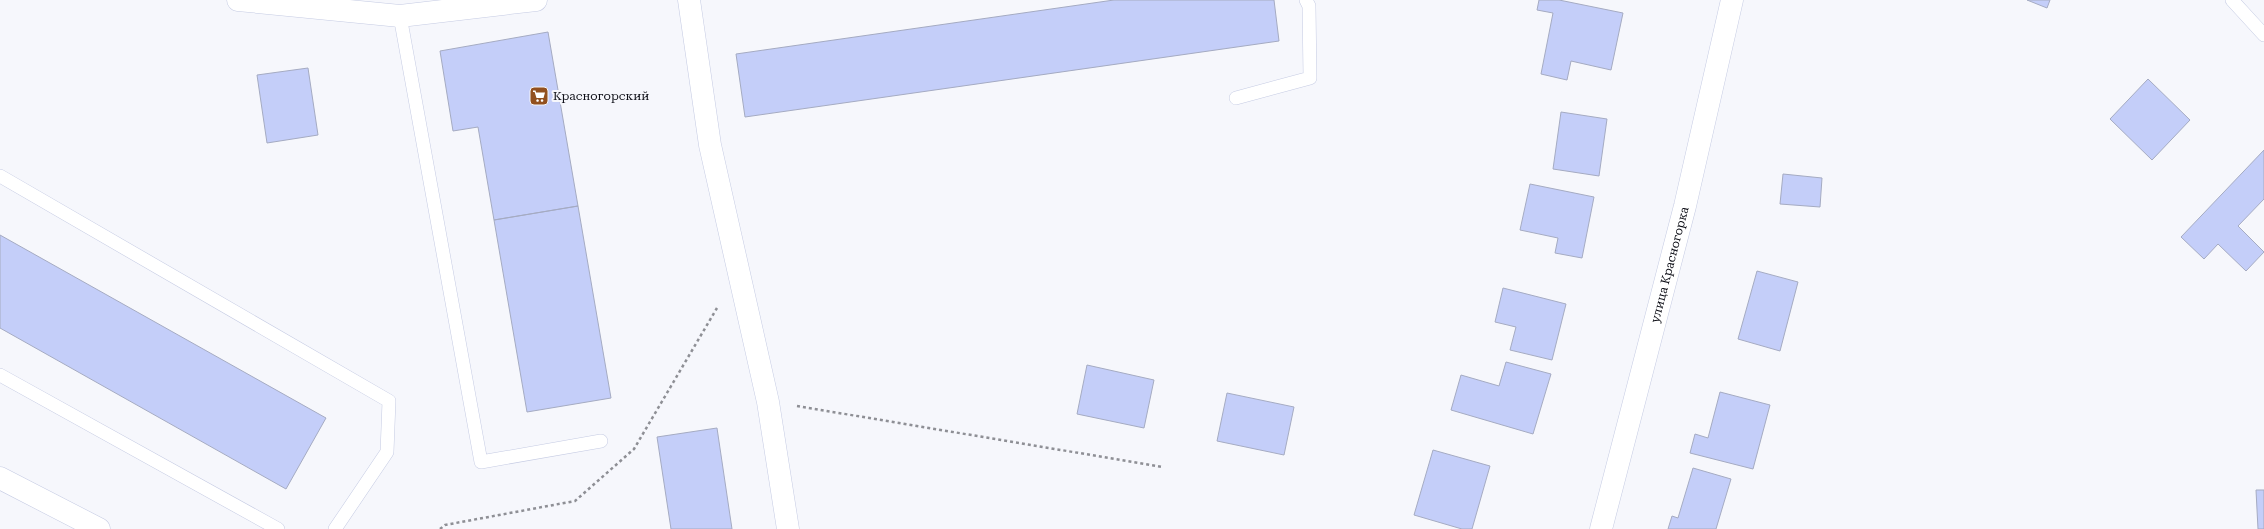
<svg xmlns="http://www.w3.org/2000/svg" width="2264" height="529" viewBox="0 0 2264 529" font-family="'Roboto Serif',serif">
<style>
.building{fill:#c4cef9;stroke:#a5abc2}
.lines{fill:none;stroke-linecap:round;stroke-linejoin:round}
.lane-casing{stroke:#c5cbe3;stroke-width:14}
.street-casing{stroke:#c5cbe3;stroke-width:23}
.secondary-casing{stroke:#c5cbe3;stroke-width:23}
.path{stroke:#8e8f95;stroke-width:2.5;stroke-dasharray:3 3;stroke-linecap:butt}
.lane{stroke:#fff;stroke-width:13}
.street{stroke:#fff;stroke-width:22}
.secondary{stroke:#fff;stroke-width:22}
.labels{text-anchor:middle;dominant-baseline:central;stroke-width:4;stroke-linejoin:round;paint-order:stroke}
.poi-label{font-size:12px;fill:#0c0d15;stroke:#f6f7fc;text-anchor:start}
.street-label{font-size:12px;fill:#0c0d15;stroke:#f6f7fc}
</style>
<rect width="100%" height="100%" fill="#f6f7fc"/>
<path class="building" d="M1114 0H1274L1279 41 745 117 736 54Z
M1539 0H1559L1623 13 1611 70 1571 61 1567 80 1541 74 1553 13 1537 10Z
M2027 0H2050L2047 8Z
M548 32 578 206 494 220 478 127 453 131 440 51Z
M308 68 318 135 267 143 257 75Z
M2148 79 2190 120 2152 160 2110 119Z
M1561 112 1607 119 1599 176 1553 169Z
M2264 150V199L2238 226 2264 252 2246 271 2218 244 2204 259 2181 237Z
M1783 174 1822 178 1820 207 1780 204Z
M1530 184 1594 197 1582 258 1555 253 1558 238 1520 230Z
M578 206 611 398 527 412 494 220Z
M0 235 326 418 286 489 0 328Z
M1757 271 1798 282 1780 351 1738 339Z
M1503 288 1566 304 1552 360 1510 350 1516 327 1495 322Z
M1506 362 1551 374 1533 434 1451 410 1461 375 1499 386Z
M1087 365 1154 380 1144 428 1077 414Z
M1720 392 1770 405 1753 469 1690 453 1695 434 1708 438Z
M1227 393 1294 407 1284 455 1217 441Z
M717 428 732 529H671L657 437Z
M1433 450 1490 466 1472 529H1462L1414 515Z
M1693 468 1731 479 1716 529H1668L1672 516 1678 518Z
M2256 490H2264V529H2258Z"/>
<g class="lines">
<defs>
<path id="lane" d="M2232 0 2264 35
M400 16 481 462 601 441
M1236 98 1310 78 1309 6 1306 0
M0 176 389 401 387 452 335 529
M0 375 278 529"/>
<path id="street" d="M238 0 400 16 536 0
M689 0 710 145 768 402 788 529
M0 478 99 529"/>
<g id="secondary">
<path id="s1" d="M1601 529 1685 206 1732 0"/>
</g>
</defs>
<use href="#lane" class="lane-casing"/>
<use href="#street" class="street-casing"/>
<use href="#secondary" class="secondary-casing"/>
<path class="path" d="M797 406 1163 467
M440 529 445 525 575 501 634 449 717 308"/>
<use href="#lane" class="lane"/>
<use href="#street" class="street"/>
<use href="#secondary" class="secondary"/>
</g>
<defs>
<symbol id="supermarket-square" viewBox="-11 -11 22 22"><rect x="-9" y="-9" width="18" height="18" rx="4" fill="#92501f" stroke="#f6f7fc"/><path d="M-6-5.5h2.5l.6 2H6L4.5 2H-2.5L-4.4-4H-6ZM-1.5 3.2a1.3 1.3 0 1 0 .1 0ZM3 3.2a1.3 1.3 0 1 0 .1 0Z" fill="#fff"/></symbol>
</defs>
<g fill-rule="evenodd">
<use href="#supermarket-square" x="528" y="85" width="22" height="22"/>
</g>
<g class="labels">
<g class="poi-label">
<text x="553" y="96">Красногорский</text>
</g>
<g class="street-label">
<text stroke="none"><textPath href="#s1" startOffset="273">улица Красногорка</textPath></text>
</g>
</g>
</svg>
